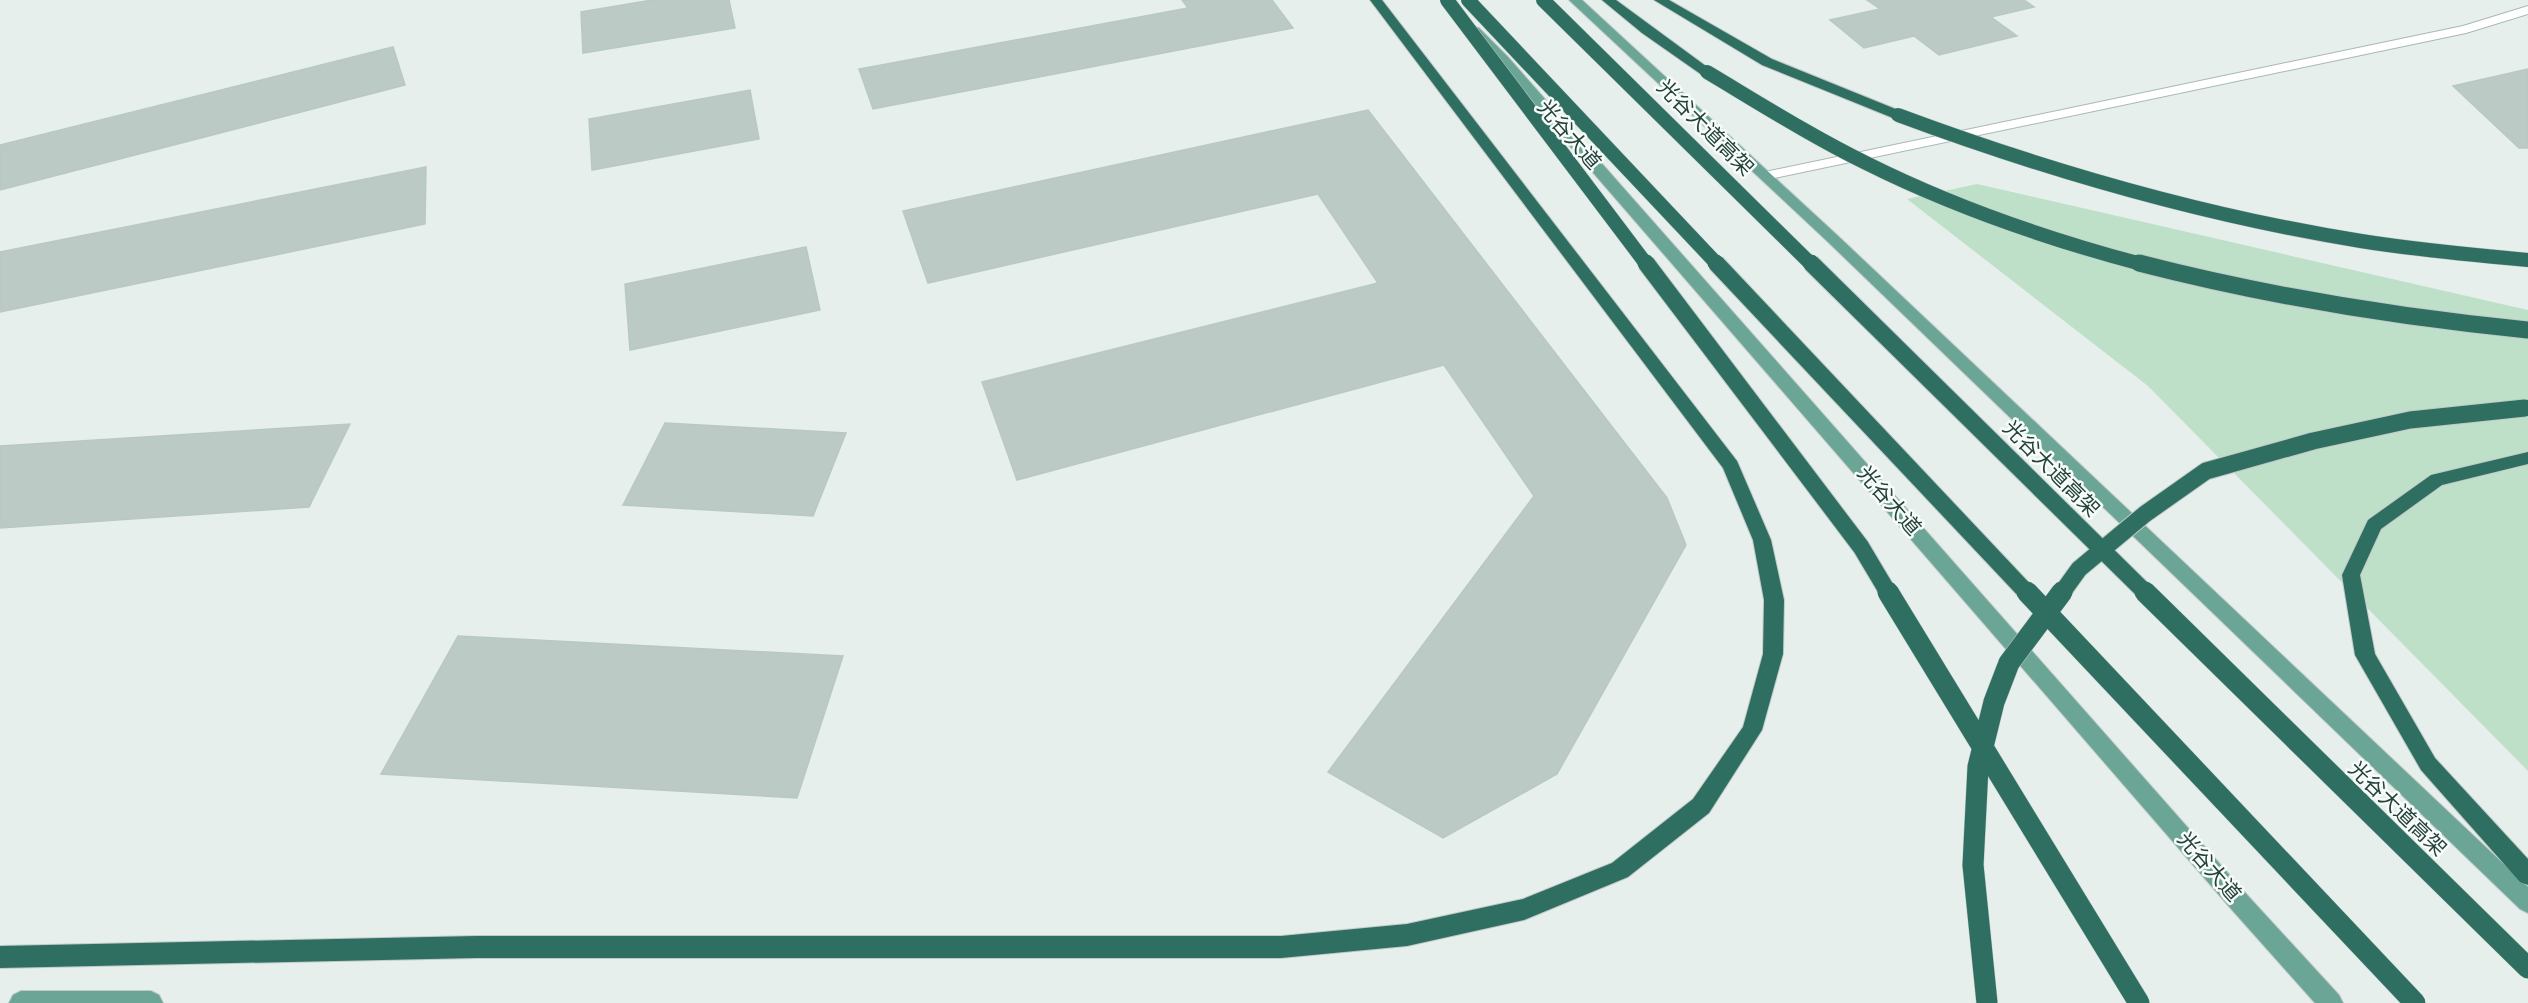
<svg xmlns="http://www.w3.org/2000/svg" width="2528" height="1003" viewBox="0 0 2528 1003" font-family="'Varela Round','Noto Sans SC',sans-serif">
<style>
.green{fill:#bfe0c8}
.building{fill:#bbcac4;stroke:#b8c9c2;stroke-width:1.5}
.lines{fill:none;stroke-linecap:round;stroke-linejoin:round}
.minor-casing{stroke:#a8b8b2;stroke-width:2}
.major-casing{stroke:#c2cac8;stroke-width:2}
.highway-casing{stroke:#c2cac8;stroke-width:2}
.minor{fill:#fff;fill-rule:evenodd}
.major{fill:#6aa596;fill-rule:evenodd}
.highway{fill:#2f6f62;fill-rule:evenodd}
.highway-bridge-far2-casing{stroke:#c2cac8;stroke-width:15;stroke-linecap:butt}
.highway-bridge-far1-casing{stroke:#c2cac8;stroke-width:19;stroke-linecap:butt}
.highway-bridge-casing{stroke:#c2cac8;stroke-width:22;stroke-linecap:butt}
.highway-bridge-far2{stroke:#2f6f62;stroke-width:14}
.highway-bridge-far1{stroke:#2f6f62;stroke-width:17}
.highway-bridge{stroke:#2f6f62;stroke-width:21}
.labels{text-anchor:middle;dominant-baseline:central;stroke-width:5;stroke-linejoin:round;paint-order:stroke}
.street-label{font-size:21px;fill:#24423a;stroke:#f7fbf9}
</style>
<rect width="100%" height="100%" fill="#e6efeb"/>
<path class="green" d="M1977 184 2528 310V771L2148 386 1907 199Z"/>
<path class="building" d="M652 0H729L735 28 583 53 581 12Z
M1182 0H1272L1293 28 873 109 859 69 1188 8Z
M1867 0H2024L2034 7 1991 17 2017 36 1939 55 1914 36 1864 48 1830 20 1880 9Z
M393 47 405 85 0 190V145Z
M2528 69V148H2519L2453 86Z
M750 90 759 139 592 170 589 119Z
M1368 110 1667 498 1686 545 1557 774 1443 838 1328 772 1534 496 1444 365 1017 480 982 382 1378 283 1318 194 928 283 903 211Z
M426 167 425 224 0 312V252Z
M806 247 820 310 630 350 625 284Z
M665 423 846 433 813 516 623 505Z
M350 424 309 507 0 528V446Z
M458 636 843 656 797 798 381 774Z"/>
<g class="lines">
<defs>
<path id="minor" d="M2528 6V14L2466 33 1765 180 1758 176 1765 172 2463 26Z"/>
<path id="major" d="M1569 0H1582L1837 235 2528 887V913L2520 909 1827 241Z
M1475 27 1479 28 1508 57 2249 897 2339 995 2343 1003H2315L2233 911 1498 63 1471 34 1469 31 1471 28Z
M21 991H151L159 995 163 1003H9L13 995Z"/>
<path id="highway" d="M1370 0H1382L1737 461 1771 540 1784 600 1783 654 1762 730 1709 813 1628 877 1524 920 1407 946 1281 958H476L0 968V946L476 936H1281L1407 924 1523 899 1612 863 1693 799 1743 727 1763 654 1764 600 1753 540 1723 468Z
M1602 0H1616L1714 72 1707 76 1702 75 1642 33Z
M1654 0H1669L1772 59 1903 112 1905 115 1903 118H1893L1762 65Z
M2528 452V464L2442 485 2381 529 2360 575 2375 654 2435 758 2528 859V885L2520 882 2421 770 2355 655 2342 575 2368 520 2431 475Z"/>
</defs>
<use href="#minor" class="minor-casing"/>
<use href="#major" class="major-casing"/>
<use href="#highway" class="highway-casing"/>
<use href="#minor" class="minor"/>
<use href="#major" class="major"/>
<use href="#highway" class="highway"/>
<defs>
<path id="highway-bridge-far2" d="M1447 0 1647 265
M1468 0 1718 265
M1543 0 1812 265
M1707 72C1759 103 1811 136 1866 163 1954 207 2050 240 2145 265
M1898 115C2046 170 2205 216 2361 241 2417 250 2472 255 2528 260"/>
<path id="highway-bridge-far1" d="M1646 263 1861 547 1889 594
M1716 263 2028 594
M1811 263 2147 594
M2139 263C2267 296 2396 317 2528 330
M2061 594 2079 569 2145 514 2206 471 2313 441 2410 420 2525 408"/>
<path id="highway-bridge" d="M1888 592 2139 1003
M2027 592 2415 1003
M2145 592 2528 968
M1987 1003 1973 865 1978 767 1994 702 2009 663 2062 592"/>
</defs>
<use href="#highway-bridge-far2" class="highway-bridge-far2-casing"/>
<use href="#highway-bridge-far1" class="highway-bridge-far1-casing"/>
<use href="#highway-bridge" class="highway-bridge-casing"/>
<use href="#highway-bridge-far2" class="highway-bridge-far2"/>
<use href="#highway-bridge-far1" class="highway-bridge-far1"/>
<use href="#highway-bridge" class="highway-bridge"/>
</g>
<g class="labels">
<g class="street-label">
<text transform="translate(1705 128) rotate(45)">光谷大道高架</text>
<text transform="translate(1569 135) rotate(49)">光谷大道</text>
<text transform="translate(2051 469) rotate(45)">光谷大道高架</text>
<text transform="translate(1889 501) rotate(49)">光谷大道</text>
<text transform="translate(2397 809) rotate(44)">光谷大道高架</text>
<text transform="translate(2209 867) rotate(49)">光谷大道</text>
</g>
</g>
</svg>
